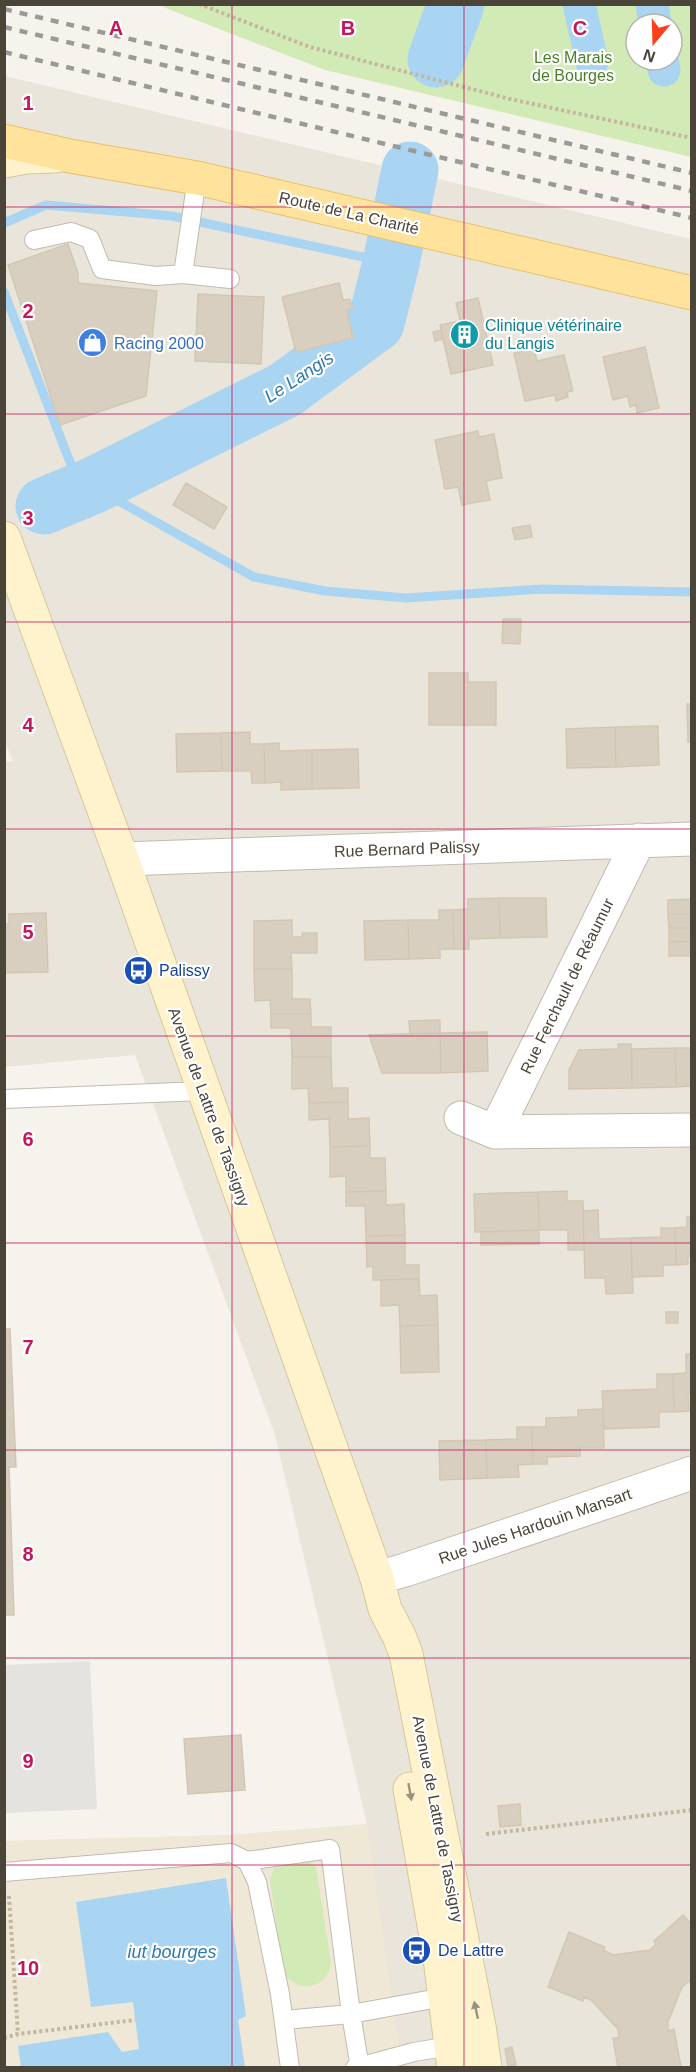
<svg xmlns="http://www.w3.org/2000/svg" width="696" height="2072" viewBox="0 0 696 2072" font-family="Helvetica,sans-serif">
<style>
.residential{fill:#eae5da}
.education{fill:#efe8d6}
.green{fill:#d2eab5;fill-rule:evenodd}
.parking{fill:#e5e3e0}
.water{fill:#a9d4f2}
.lines{fill:none;stroke-linecap:round;stroke-linejoin:round}
.stream{stroke:#a9d4f2;stroke-width:9}
.canal{stroke:#a9d4f2;stroke-width:33}
.river{stroke:#a9d4f2;stroke-width:57}
.building{fill:#d8cfc1;stroke:#d3c7b4;stroke-width:1.5}
.service-casing{stroke:#c2bbae;stroke-width:20}
.minor-casing{stroke:#c2bbae;stroke-width:35}
.secondary-casing{stroke:#d6c79b;stroke-width:35}
.primary-casing{stroke:#e6c16a;stroke-width:35}
.path{stroke:#c4b79f;stroke-width:4;stroke-dasharray:3 3;stroke-linecap:butt}
.service{stroke:#fff;stroke-width:18}
.minor{stroke:#fff;stroke-width:33}
.secondary{stroke:#fff3cd;stroke-width:33}
.primary{stroke:#ffe39c;stroke-width:33}
.rail{stroke:#9a9a9a;stroke-width:4.5;stroke-dasharray:8 8;stroke-linecap:butt}
.oneway{fill:#9c937c}
.grid{fill:none;stroke:#c2185b;stroke-width:1.5;stroke-opacity:0.55}
.labels{text-anchor:middle;dominant-baseline:central;stroke-width:4.5;stroke-linejoin:round;paint-order:stroke}
.park-label{font-size:16px;fill:#4a7f2a;stroke:#fff}
.street-label{font-size:16px;fill:#4b4439;stroke:#fff}
.culture-label{font-size:16px;fill:#0d838f;stroke:#fff;text-anchor:start}
.shop-label{font-size:16px;fill:#366cbe;stroke:#fff;text-anchor:start}
.transit-label{font-size:16px;fill:#164399;stroke:#fff;text-anchor:start}
.water-label{font-size:18px;font-style:italic;fill:#2e7ab2;stroke:#fff}
.grid-label{font-size:20px;text-anchor:middle;font-weight:bold;fill:#c2185b;stroke:#fff;stroke-width:4.5;stroke-linejoin:round;paint-order:stroke}
</style>
<rect width="100%" height="100%" fill="#f6f3ec"/>
<path class="residential" d="M5 76 691 239V2067H5V1841L230 1835 367 1824 275 1435 135 1055 5 1067 4 762 13 761 4 740Z"/>
<path class="education" d="M367 1825 402 2067 5 2068V1841L230 1835Z"/>
<path class="green" d="M161 5H691V157L325 70 168 9ZM636 24H672V60H636Z
M308 1861 316 1866 317 1873 331 1963C328 1990 296 1995 283 1971L270 1881 274 1868Z"/>
<path class="parking" d="M90 1661 97 1809 5 1813V1665Z"/>
<path class="water" d="M226 1878 246 2016 238 2020 245 2067H21L18 2046 108 2032 122 2052 139 2049 133 2002 91 2007 76 1902Z"/>
<g class="lines">
<path class="stream" d="M4 223 46 205 172 216 391 263
M4 292 73 470 92 486 254 577 325 591 406 598 542 589 692 592"/>
<path class="canal" d="M579 4 592 62
M652 4 655 24
M662 60 664 70"/>
<path class="river" d="M436 59 456 4
M44 506 92 486 285 390 376 323 391 263 410 170"/>
</g>
<path class="building" d="M68 244 78 273V283L157 291 146 396 60 425 8 265Z
M339 283 343 300 350 299 353 309 347 310 353 338 296 352 282 297Z
M198 294 264 297 261 364 195 361Z
M478 298 493 365 451 374 440 325 460 321 456 303Z
M441 330 443 339 435 341 433 332Z
M645 347 659 408 637 413 636 405 630 407 628 396 613 400 603 357Z
M534 349 537 361 564 355 573 391 567 392 568 397 556 401 555 395 525 401 514 353Z
M478 431 479 437 494 434 502 478 486 481 490 500 462 505 458 487 445 489 435 440Z
M186 483 227 507 214 529 173 505Z
M530 525 532 537 515 540 512 528Z
M503 619H521L520 644 502 643Z
M429 673H468V682H496V725H429Z
M687 704H692V742H688Z
M658 726 659 765 616 767 615 727Z
M615 727 616 767 567 768 566 729Z
M250 732V744H264L265 783H252L251 771H222L221 733Z
M221 733 222 771 177 772 176 734Z
M279 743V751L312 750V789L281 790V782L265 783 264 744Z
M358 749 359 788 312 789V750Z
M499 898H546L547 937 500 938Z
M499 898 500 938 469 939V949H454L453 910 468 909V899Z
M692 899V914H668V900Z
M439 910H453L454 949H440V958L409 959 408 920H439Z
M46 913 48 972 4 973V924H9V914Z
M668 914H692V928H669Z
M292 920V937H302V933H317V953H291L292 969H254V921Z
M408 920 409 959 365 960 364 921Z
M669 928H692V941L669 942Z
M692 941V956H669V942Z
M254 969H292V999H310L311 1014H271L270 1000 255 1001Z
M271 1014H311V1027H331V1057H292L291 1028H271Z
M440 1020V1033L410 1034 409 1021Z
M487 1032 488 1071 441 1073 440 1033Z
M440 1033 441 1073H382L369 1035Z
M618 1044H631L632 1088 569 1089V1070L579 1050 618 1049Z
M675 1048 676 1087 632 1088V1049Z
M675 1048H692V1086L676 1087Z
M292 1057H331L332 1088H348V1102L309 1103 308 1088 292 1089Z
M348 1102V1119L369 1118 370 1146 330 1147 329 1119 309 1120V1103Z
M370 1146V1158H385L386 1191 346 1192V1176L330 1177V1147Z
M386 1191V1205L404 1204 405 1235 366 1236 365 1206H346V1192Z
M567 1191V1201H583L584 1250H568V1230H539L538 1192Z
M538 1192 539 1230 475 1232 474 1194Z
M598 1210 599 1239 631 1238 633 1293 606 1294 605 1278H585L583 1211Z
M687 1217H692V1256H688V1264L676 1265 675 1228 687 1227Z
M661 1228H675L676 1265H663V1276L632 1277 631 1238 661 1237Z
M539 1230V1244L481 1245V1232Z
M405 1235V1265H419V1279L373 1280V1266L367 1267 366 1236Z
M419 1279 420 1296 437 1295 438 1325 400 1326 399 1305 381 1306V1280Z
M666 1312H678V1323H666Z
M438 1325 439 1372 401 1373 400 1326Z
M4 1329H10L16 1467H9L14 1615H4Z
M686 1354H692V1393L688 1394 689 1411 674 1412 673 1374 686 1373Z
M657 1374H673L674 1412H659V1427L604 1429 602 1391 657 1389Z
M603 1409 604 1448H580V1456L547 1457V1464H533L532 1427H546V1418L578 1417V1410Z
M517 1427H532L533 1464 518 1465 519 1477 487 1478 486 1440 517 1439Z
M486 1440 487 1478 440 1480 439 1441Z
M241 1735 245 1790 188 1794 184 1739Z
M520 1804 521 1825 500 1827 498 1806Z
M683 1915 692 1925V1984L689 1981 682 1987 668 2022V2031L674 2029 681 2067 618 2068 613 2038H619L618 2029 591 2000 584 1997 583 2001 548 1987 569 1932 605 1947 603 1950 613 1955 650 1950 656 1944 654 1941Z
M512 2047 516 2065 508 2066 505 2049Z"/>
<g class="lines">
<defs>
<path id="service" d="M34 240 71 232 90 239 102 269 156 276 183 274 230 279
M183 274 197 178
M4 1099 203 1091
M247 1861 330 1849 351 2014 444 1997
M4 1872 231 1853 247 1861 257 1882 280 1994 290 2068
M284 2020 351 2014 360 2068
M355 2068 414 2052 450 2046"/>
<path id="minor" d="M639 840 495 1132 692 1130
M122 859 692 839
M461 1118 495 1132
M377 1578 405 1570 692 1473"/>
<path id="secondary" d="M4 161 26 157 56 156
M4 538 122 859 377 1578 385 1609 399 1636 406 1654 479 2026 485 2068
M410 1789 440 1959 454 2068"/>
<path id="primary" d="M4 141 70 156 197 178 692 293"/>
</defs>
<use href="#service" class="service-casing"/>
<use href="#minor" class="minor-casing"/>
<use href="#secondary" class="secondary-casing"/>
<use href="#primary" class="primary-casing"/>
<path class="path" d="M199 4 310 47 510 99 692 138
M486 1834 692 1810
M9 1896 18 2034
M4 2038 18 2034 135 2020"/>
<use href="#service" class="service"/>
<use href="#minor" class="minor"/>
<use href="#secondary" class="secondary"/>
<use href="#primary" class="primary"/>
<path class="rail" d="M4 9 692 173
M4 27 692 191
M4 52 692 218"/>
</g>
<defs><path id="oneway-solid" d="M-6-.8H1V-3.2L6.5 0L1 3.2V.8H-6Z" transform="scale(1.5)"/></defs>
<g class="oneway">
<use href="#oneway-solid" transform="translate(410 1792) rotate(80)"/>
<use href="#oneway-solid" transform="translate(476 2010) rotate(-102)"/>
</g>
<path class="grid" d="M232 4V2068M464 4V2068M4 207H692M4 414H692M4 622H692M4 829H692M4 1036H692M4 1243H692M4 1450H692M4 1658H692M4 1865H692"/>
<defs>
<symbol id="building-disc" viewBox="-11 -11 22 22"><circle r="9.5" fill="#0f9aa8" stroke="#fff"/><path d="M-4-6H4V6H1V3H-1V6H-4ZM-2.5-4.3h1.7v1.8h-1.7ZM.8-4.3h1.7v1.8H.8ZM-2.5-1h1.7V.8h-1.7ZM.8-1h1.7V.8H.8Z" fill="#fff"/></symbol>
<symbol id="shop-disc" viewBox="-11 -11 22 22"><circle r="9.5" fill="#3f7fe0" stroke="#fff"/><path d="M-5-2.5h2.3a2.7 3.5 0 0 1 5.4 0H5L5.5 6h-11ZM-1.5-2.5h3a1.5 2.3 0 0 0-3 0Z" fill="#fff"/></symbol>
<symbol id="bus-disc" viewBox="-11 -11 22 22"><circle r="9.5" fill="#1a4fb4" stroke="#fff"/><path d="M-5-6H5V4H4V6H2V4H-2V6H-4V4H-5ZM-3.5-4V0h7V-4ZM-3.5 1.2v1.5H-2V1.2ZM2 1.2v1.5H3.5V1.2Z" fill="#fff"/></symbol>
</defs>
<g fill-rule="evenodd">
<use href="#building-disc" x="448" y="318" width="33" height="33"/>
<use href="#shop-disc" x="76" y="326" width="33" height="33"/>
<use href="#bus-disc" x="122" y="954" width="33" height="33"/>
<use href="#bus-disc" x="400" y="1934" width="33" height="33"/>
</g>
<g class="labels">
<g class="park-label">
<text x="573" y="57">Les Marais<tspan x="573" dy="18">de Bourges</tspan></text>
</g>
<g class="street-label">
<text transform="translate(349 213) rotate(13)">Route de La Charité</text>
<text transform="translate(407 849) rotate(-2)">Rue Bernard Palissy</text>
<text transform="translate(567 986) rotate(-64)">Rue Ferchault de Réaumur</text>
<text transform="translate(209 1107) rotate(70)">Avenue de Lattre de Tassigny</text>
<text transform="translate(535 1526) rotate(-19)">Rue Jules Hardouin Mansart</text>
<text transform="translate(438 1819) rotate(79)">Avenue de Lattre de Tassigny</text>
</g>
<g class="culture-label">
<text x="485" y="325">Clinique vétérinaire<tspan x="485" dy="18">du Langis</tspan></text>
</g>
<g class="shop-label">
<text x="114" y="343">Racing 2000</text>
</g>
<g class="transit-label">
<text x="159" y="970">Palissy</text>
<text x="438" y="1950">De Lattre</text>
</g>
<g class="water-label">
<text transform="translate(299 377) rotate(-33)">Le Langis</text>
<text x="172" y="1952">iut bourges</text>
</g>
</g>
<g class="grid-label">
<text x="116" y="35">A</text>
<text x="348" y="35">B</text>
<text x="580" y="35">C</text>
<text x="28" y="110">1</text>
<text x="28" y="318">2</text>
<text x="28" y="525">3</text>
<text x="28" y="732">4</text>
<text x="28" y="939">5</text>
<text x="28" y="1146">6</text>
<text x="28" y="1354">7</text>
<text x="28" y="1561">8</text>
<text x="28" y="1768">9</text>
<text x="28" y="1975">10</text>
</g>
<rect width="696" height="2072" fill="none" stroke="#4b4439" stroke-width="12"/>
<g transform="translate(654 42) rotate(199)"><circle r="28" fill="#ffffff" stroke="#b7b4b0" stroke-width="1.5"/>
<path d="M0-4.5L10 22L0 15L-10 22Z" fill="#fc3f1d"/>
<text y="-9" font-size="16" font-weight="bold" text-anchor="middle" fill="#4b4439">N</text>
</g>
</svg>
